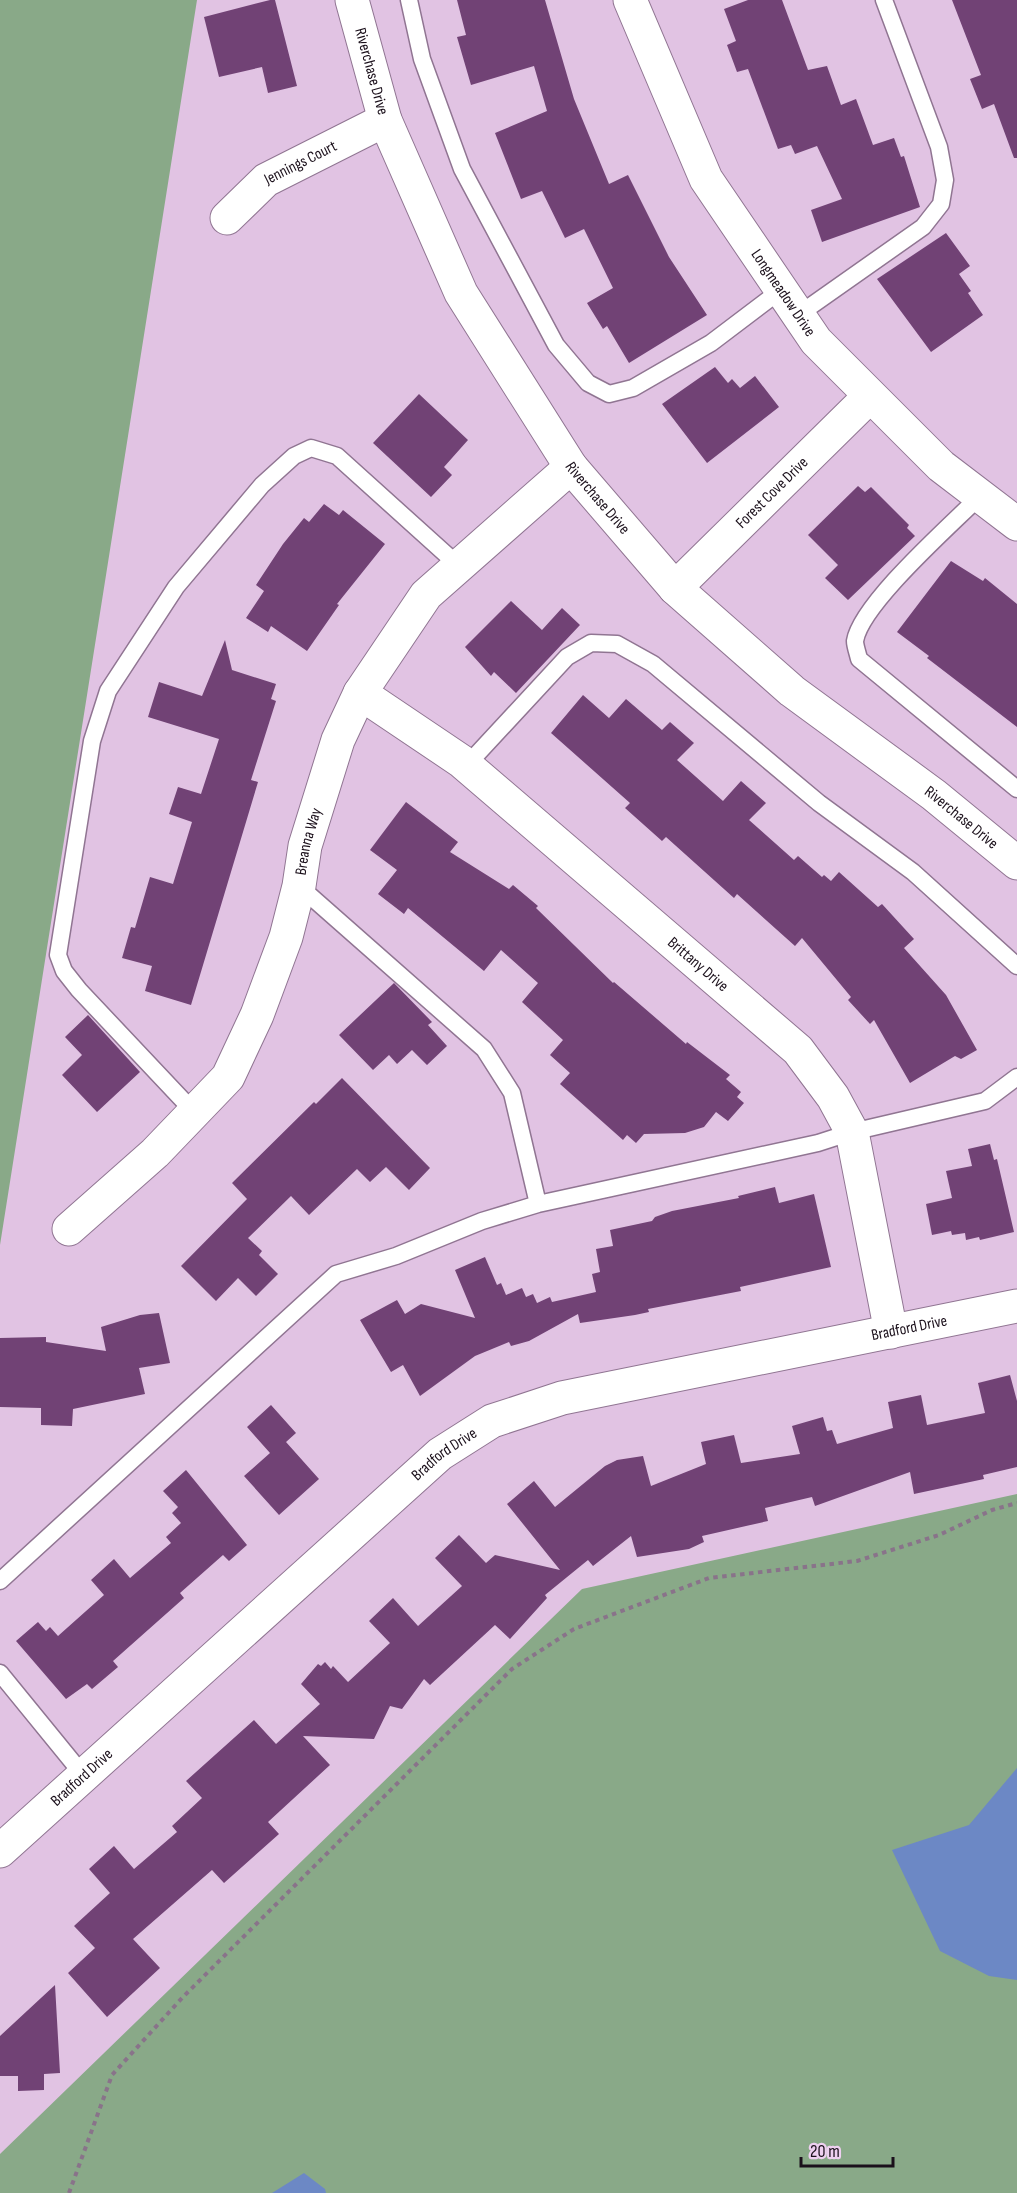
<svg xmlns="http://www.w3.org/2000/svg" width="1017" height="2193" viewBox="0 0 1017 2193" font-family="'Sofia Sans Condensed',sans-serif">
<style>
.green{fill:#89a988}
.water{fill:#6c88c5}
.building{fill:#714275}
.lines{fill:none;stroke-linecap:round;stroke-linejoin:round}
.service-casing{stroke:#907592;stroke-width:19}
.minor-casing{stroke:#907592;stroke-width:35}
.tertiary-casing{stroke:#907592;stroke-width:35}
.path{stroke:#89738a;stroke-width:4;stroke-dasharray:4.5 4.5;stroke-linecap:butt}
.service{stroke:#fff;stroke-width:16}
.minor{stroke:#fff;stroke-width:33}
.tertiary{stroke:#fff;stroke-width:33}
.labels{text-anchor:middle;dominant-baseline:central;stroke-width:6;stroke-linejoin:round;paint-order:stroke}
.street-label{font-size:16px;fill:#1b101b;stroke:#eed0f0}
</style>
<rect width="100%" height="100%" fill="#e1c3e3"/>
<path class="green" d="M0 0H197L0 1245Z
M1017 1494V2193H0V2154L582 1589Z"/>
<path class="water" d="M1017 1768V1980L989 1976 940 1951 892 1850 969 1825Z
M304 2173 325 2189 326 2193H272Z"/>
<path class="building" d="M270 0H275L297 86 268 93 262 67 219 77 204 17Z
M457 0H545L574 99 609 184 628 175 669 257 707 315 629 363 607 326 603 329 587 303 613 288 584 229 565 238 542 191 521 199 495 133 547 111 534 66 471 85 457 37 466 35Z
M748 0H782L808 70 827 66 841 105 856 99 873 145 894 138 901 157 904 156 920 207 822 242 811 210 842 199 817 146 795 154 791 145 778 149 748 69 737 72 727 45 736 41 724 9Z
M952 0H1017V158H1014L994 104 982 109 970 79 981 75Z
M946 233 970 266 959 274 971 291 968 293 983 315 931 352 877 279Z
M715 367 728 383 732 379 740 388 755 376 779 407 707 463 662 404Z
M419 394 468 440 444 467 452 475 431 497 373 443Z
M858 486 865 492 871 487 909 525 907 528 915 536 848 600 825 578 838 565 808 535Z
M324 504 339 515 343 510 385 544 337 604 339 605 307 651 271 626 268 632 246 618 264 591 256 585 283 544 304 518 309 522Z
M951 561 983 581 985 578 1017 604V727L927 658 929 656 897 632Z
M511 601 542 630 562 608 580 625 516 693 494 672 491 676 465 647Z
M225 640 232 670 276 684 271 699 276 701 251 780 258 782 191 1005 145 991 152 966 122 958 131 927 135 928 150 877 173 884 192 822 169 814 178 787 201 794 219 739 148 717 159 682 202 696Z
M583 695 609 718 626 699 662 730 670 722 694 743 677 760 723 801 741 781 766 803 749 820 794 860 798 856 822 877 824 875 831 881 839 872 878 907 882 904 914 939 904 948 946 995 977 1050 961 1059 955 1056 910 1083 874 1020 870 1024 848 1000 851 997 802 938 795 946 737 894 734 898 666 837 662 841 625 808 630 803 551 733Z
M406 802 458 842 450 852 509 889 513 885 538 906 536 908 613 983 614 982 686 1044 687 1042 730 1075 726 1079 741 1092 737 1097 744 1103 728 1121 716 1112 704 1127 685 1133 644 1134 636 1143 627 1135 623 1140 560 1084 570 1073 550 1055 563 1040 522 1002 538 983 501 950 484 971 408 908 404 914 378 894 397 870 370 850Z
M394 983 432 1022 428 1025 447 1046 427 1065 412 1050 397 1064 389 1055 373 1070 339 1035Z
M88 1015 140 1072 97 1112 62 1075 82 1055 65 1037Z
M342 1078 430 1168 409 1190 386 1167 370 1182 357 1169 309 1215 291 1196 248 1238 262 1251 259 1255 278 1274 256 1296 238 1278 216 1301 181 1266 247 1199 232 1183 314 1102 316 1104Z
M990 1144 994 1160 997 1159 1014 1232 980 1240 979 1237 966 1240 965 1233 952 1235 951 1231 932 1235 926 1204 952 1198 946 1171 972 1166 968 1149Z
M775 1187 779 1203 814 1194 831 1267 740 1287 741 1291 648 1309 649 1312 635 1315 580 1323 578 1314 529 1341 511 1346 509 1342 475 1356 420 1396 403 1365 391 1372 360 1320 397 1300 405 1314 421 1304 475 1318 455 1270 485 1257 497 1285 501 1283 506 1295 522 1288 526 1297 533 1294 537 1303 550 1297 552 1302 596 1292 592 1274 600 1272 596 1249 613 1246 610 1230 652 1221 655 1217 672 1211 739 1198 738 1196Z
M159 1313 170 1363 139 1368 145 1394 73 1409 72 1426 41 1425V1408L0 1407V1338L46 1337V1342L106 1351 101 1327 140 1315Z
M1010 1375 1017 1401V1467L983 1475 984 1479 914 1494 910 1472 815 1506 812 1497 765 1508 768 1521 702 1536 704 1542 689 1549 637 1557 631 1536 593 1566 588 1560 545 1595 547 1598 510 1639 495 1625 430 1685 424 1679 402 1709 390 1706 374 1739 303 1736 330 1765 268 1822 279 1834 224 1883 212 1870 133 1939 160 1968 107 2017 68 1973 95 1948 74 1926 110 1893 89 1869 114 1846 134 1869 177 1832 172 1826 202 1798 186 1781 254 1720 276 1744 320 1704 301 1684 318 1664 321 1666 325 1662 331 1669 333 1666 348 1682 390 1643 369 1621 393 1598 418 1626 462 1586 435 1558 459 1535 486 1563 495 1555 560 1570 507 1504 534 1481 555 1507 605 1466 617 1460 643 1456 651 1486 706 1464 701 1442 734 1435 741 1463 800 1454 792 1426 823 1417 827 1431 832 1430 837 1444 893 1428 888 1402 921 1395 927 1425 985 1413 978 1383Z
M271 1405 296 1433 286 1442 319 1479 279 1515 244 1476 270 1453 247 1427Z
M186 1470 247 1545 229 1561 223 1555 180 1593 184 1598 113 1661 118 1667 92 1689 87 1684 66 1699 16 1641 38 1622 46 1631 50 1627 58 1636 104 1595 91 1580 114 1559 130 1578 171 1543 166 1537 181 1523 172 1513 178 1507 163 1491Z
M55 1985 60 2073 44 2074V2090L18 2091V2076H0V2036Z"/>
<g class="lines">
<defs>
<path id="service" d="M409 0 422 59 462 169 556 345 588 383 609 394 633 388 711 343 781 290
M798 315 923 227 941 204 945 180 939 147 884 0
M980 496C951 525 861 604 855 641 855 646 858 654 859 659L1017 789
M466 766 567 657 591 643 617 644 653 664 819 803 913 872 1017 966
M194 1112 79 990 64 971 58 955 92 741 108 691 176 587 262 485 294 456 311 448 337 456 459 566
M538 1204 818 1143 852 1132 985 1101 1017 1077
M0 1581 336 1274 396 1256 482 1221 538 1204 512 1093 484 1049 299 886
M0 1673 84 1776"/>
<g id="minor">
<path id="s1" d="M630 0 706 179 816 341 941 466 1017 524"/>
<path id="s2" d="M227 218 266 180 385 120"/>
<path id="s3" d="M675 588 870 396"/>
<path id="s4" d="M360 693 461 761 798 1050 833 1097 852 1132 891 1332"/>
<path id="s5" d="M69 1229 155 1153 228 1077 257 1015 286 937 299 886 305 846 338 740 360 693 426 595 571 467"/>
<path id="s6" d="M0 1851 440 1454 492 1421 562 1398 1017 1306"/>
</g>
<g id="tertiary">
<path id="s7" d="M352 0 385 120 461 293 571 467 675 588 792 691 934 795 1017 863"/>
</g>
</defs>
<use href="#service" class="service-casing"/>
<use href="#minor" class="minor-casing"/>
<use href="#tertiary" class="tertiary-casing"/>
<path class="path" d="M69 2193 112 2075 182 1998 512 1669 574 1629 709 1578 857 1561 939 1535 992 1510 1017 1503"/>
<use href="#service" class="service"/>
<use href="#minor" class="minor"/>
<use href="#tertiary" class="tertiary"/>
</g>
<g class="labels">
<g class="street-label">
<text stroke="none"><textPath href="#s7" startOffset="74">Riverchase Drive</textPath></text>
<text stroke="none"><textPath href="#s2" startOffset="93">Jennings Court</textPath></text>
<text stroke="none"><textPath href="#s1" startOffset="332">Longmeadow Drive</textPath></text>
<text stroke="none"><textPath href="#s3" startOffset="136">Forest Cove Drive</textPath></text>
<text stroke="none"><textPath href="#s7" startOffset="560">Riverchase Drive</textPath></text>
<text stroke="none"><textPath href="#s7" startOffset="1046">Riverchase Drive</textPath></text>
<text stroke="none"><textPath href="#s5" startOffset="470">Breanna Way</textPath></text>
<text stroke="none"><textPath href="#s4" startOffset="434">Brittany Drive</textPath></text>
<text stroke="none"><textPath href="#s6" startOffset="1082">Bradford Drive</textPath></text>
<text stroke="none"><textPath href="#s6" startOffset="596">Bradford Drive</textPath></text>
<text stroke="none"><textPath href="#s6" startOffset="110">Bradford Drive</textPath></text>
</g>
</g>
<path d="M801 2157v9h92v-9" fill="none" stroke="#1b101b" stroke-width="3"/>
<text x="810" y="2157" font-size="18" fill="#1b101b" stroke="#eed0f0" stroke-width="4.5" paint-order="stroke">20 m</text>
</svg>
